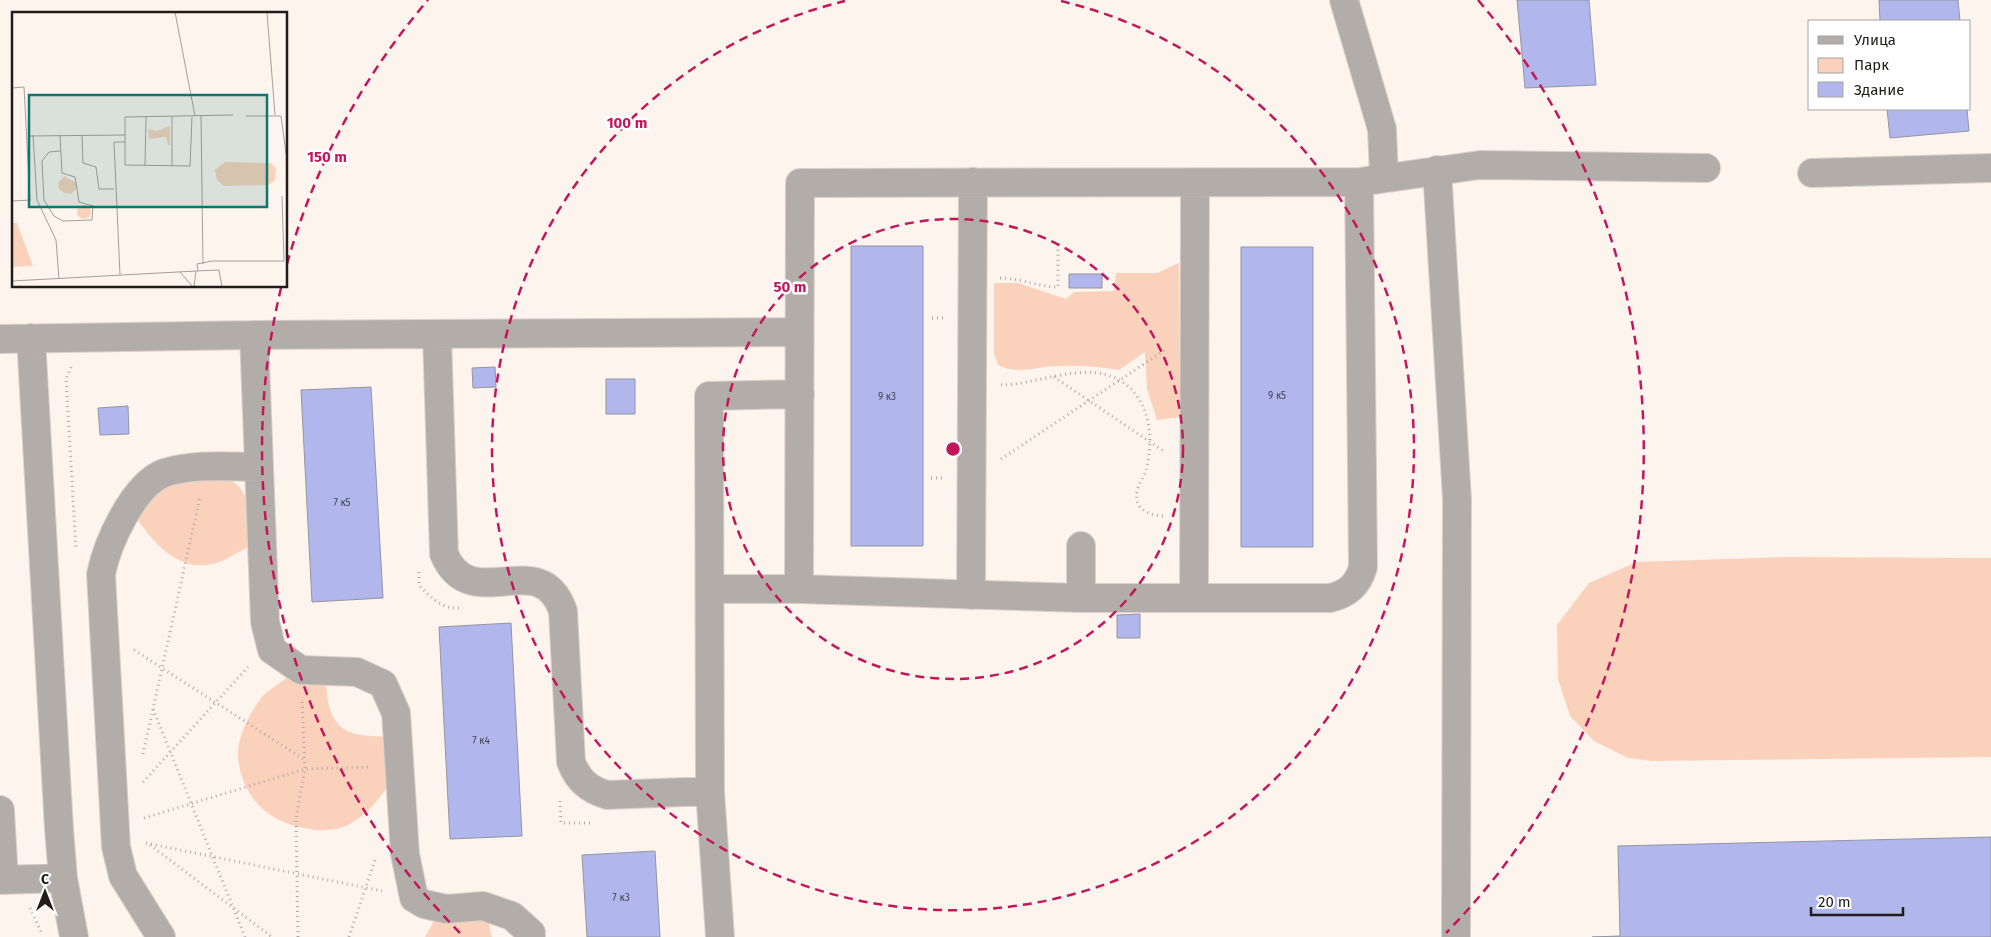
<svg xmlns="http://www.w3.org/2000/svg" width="1991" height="937" viewBox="0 0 1991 937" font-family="'Fira Sans',sans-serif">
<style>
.green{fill:#fad2bb}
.building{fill:#b1b7ec;stroke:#9395a0}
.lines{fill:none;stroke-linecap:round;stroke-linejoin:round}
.minor-casing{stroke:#dbd1cc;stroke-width:30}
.path{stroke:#b2a9a5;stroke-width:3;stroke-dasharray:1 4;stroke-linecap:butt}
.minor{stroke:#b3adaa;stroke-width:28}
.ring{fill:none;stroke:#c2185b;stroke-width:2.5;stroke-dasharray:9 6}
.labels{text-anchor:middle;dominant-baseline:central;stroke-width:5;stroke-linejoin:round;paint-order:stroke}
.number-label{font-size:10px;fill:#45434e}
.inset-road{fill:none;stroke:#a69e99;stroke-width:1}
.view{fill:#0f766e;fill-opacity:0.15;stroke:#0f766e;stroke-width:2.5}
.inset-edge{fill:none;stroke:#211c1a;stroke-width:2.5}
.centre{fill:#c2185b;stroke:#fff;stroke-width:2.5}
.ring-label{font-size:15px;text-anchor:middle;font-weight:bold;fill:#c2185b;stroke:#fff;stroke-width:5;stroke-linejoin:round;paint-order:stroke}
</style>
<rect width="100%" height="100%" fill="#fef4ee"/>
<path class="green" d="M1179 263 1180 417 1157 420 1147 389 1145 352 1119 370C1097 366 1077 365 1056 366 1035 367 1016 375 998 365L994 354V283H1018L1066 299 1074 292 1114 291 1116 273H1157Z
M178 476C189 477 219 476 228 479 253 489 250 525 251 546 239 551 226 561 213 564 177 572 153 542 135 516L158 485Z
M1784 557 1991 558V757L1652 761 1628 758 1594 741 1570 716 1558 679 1557 625 1589 583 1636 562Z
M288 677 326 683C328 727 344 738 387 736L389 785C377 801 366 816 348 825 333 832 315 831 299 827 264 819 242 794 238 758 236 739 250 713 261 698 268 690 280 683 288 677Z
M434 921H488L492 937H425Z"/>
<path class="building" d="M1517 0H1589L1596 85 1525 88Z
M1879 0H1958L1960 21H1880Z
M1887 109H1967L1969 131 1890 138Z
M851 246H923V546H851Z
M1241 247H1313V547H1241Z
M1069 274H1102V288H1069Z
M495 367 496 387 473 388 472 368Z
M606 379H635V414H606Z
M371 387 383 598 312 602 301 390Z
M128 406 129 434 100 435 98 408Z
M1140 614V638H1117V615Z
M511 623 522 836 450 839 439 627Z
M1991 837V937H1592L1620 936 1618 846Z
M655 851 660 937H587L582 855Z"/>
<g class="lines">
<defs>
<path id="minor" d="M1344 0 1382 129 1384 177
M1437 170 1457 499 1456 937
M1812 173 1991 168
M1359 182 1363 567C1358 585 1348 594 1330 598H1081L799 589 800 183 1359 182 1480 165 1706 168
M254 335 265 622 272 650 301 670 357 672 383 684 396 713 405 854 414 898 424 904 446 909 483 906 512 916 531 933V937
M437 335 444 554C471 618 540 544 563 611L571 762C578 780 588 789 607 795L710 791
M31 338 59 829 63 878 74 937
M0 339 254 335 799 332
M710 589H799
M971 595 973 182
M1194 597 1195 183
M1081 598V546
M0 810 4 880
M0 880 63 878
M161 937 123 876 116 847 101 574C107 544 133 485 164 473 194 463 228 467 259 467
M720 937 710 791 709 396 800 394"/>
</defs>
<use href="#minor" class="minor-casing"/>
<path class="path" d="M1000 278C1021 278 1038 287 1058 287V244
M932 318H944
M71 367 66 379 76 549
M1054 377 1165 452
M1001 385C1034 385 1078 364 1110 376 1150 390 1156 438 1145 473 1143 479 1138 485 1137 491 1133 510 1151 516 1166 516
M1001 459 1165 350
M931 478H944
M419 572V585C430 597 442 609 459 608
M134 650 305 760
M153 709 245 937
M143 754 200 497
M143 782 248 667
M560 801 561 823H592
M144 818 305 769 370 767
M146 843 382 891
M150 845 272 937
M30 908 42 934
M298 937 296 819 305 769 302 699
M349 937 375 860"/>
<use href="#minor" class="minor"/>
</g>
<g class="ring">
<circle cx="953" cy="449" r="230"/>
<path d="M1061 1A461 461 0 1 1 845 1"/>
<path d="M460 933A691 691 0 0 1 281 288M287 264A691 691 0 0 1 428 0M1478 0A691 691 0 0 1 1446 933"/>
</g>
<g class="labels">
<g class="number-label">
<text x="1277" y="396">9 к5</text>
<text x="887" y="397">9 к3</text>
<text x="342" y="503">7 к5</text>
<text x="481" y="741">7 к4</text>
<text x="621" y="898">7 к3</text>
</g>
</g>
<g transform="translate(12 12)">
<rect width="275" height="275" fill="#fef4ee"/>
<path d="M158 114V133H156L154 125 137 127 136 117 145 119ZM213 150 259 151 264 157 263 168 256 173 212 174 205 168 203 158ZM52 164 64 171V177L59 182 52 181 47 177 46 171ZM65 200a7 7 0 1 1 14 0a7 7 0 1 1-14 0ZM0 211H5L21 254 0 255Z" fill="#fad2bb"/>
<path class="inset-road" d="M163 0 183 104M255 0 263 103M0 76 12 75 18 188M189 103 191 252M234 104H269L275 149M180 105 178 154 113 153V105L221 103M21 123 25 188 44 228 47 267M48 123 50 161 63 165 67 190 81 194 80 208 51 209 42 204 32 188 30 149 37 140 48 139M70 123 71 151 84 155 87 177H102M18 124 113 123M133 154 134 105M160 154V105M0 189 19 188M184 259 207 258 210 275M186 259 185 252 200 249H272L270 184M168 260 181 275M108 263 102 130H113M0 269 184 259 182 275"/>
<path class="view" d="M17 83H255V195H17Z"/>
<rect width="275" height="275" class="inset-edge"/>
</g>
<circle cx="953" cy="449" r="8" class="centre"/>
<g class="ring-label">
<text x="627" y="128">100 m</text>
<text x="327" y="162">150 m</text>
<text x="790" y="292">50 m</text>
</g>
<rect x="1808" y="20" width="162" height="90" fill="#ffffff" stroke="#a6a4a3"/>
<rect x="1818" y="36" width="25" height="8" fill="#b3adaa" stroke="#a6a4a3"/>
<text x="1854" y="45" font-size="15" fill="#211c1a">Улица</text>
<rect x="1818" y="58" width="25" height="15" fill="#fad2bb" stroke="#a6a4a3"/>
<text x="1854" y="70" font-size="15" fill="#211c1a">Парк</text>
<rect x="1818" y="82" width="25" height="15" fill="#b1b7ec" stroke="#a6a4a3"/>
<text x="1854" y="95" font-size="15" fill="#211c1a">Здание</text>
<g transform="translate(45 892)" stroke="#ffffff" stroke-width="4" paint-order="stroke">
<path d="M0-4L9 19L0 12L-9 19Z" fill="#211c1a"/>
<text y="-8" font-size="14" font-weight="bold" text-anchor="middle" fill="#211c1a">С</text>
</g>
<path d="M1811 907v8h92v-8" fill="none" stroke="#211c1a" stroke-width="2.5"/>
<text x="1818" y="907" font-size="15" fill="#211c1a" stroke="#ffffff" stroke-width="4" paint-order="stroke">20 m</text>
</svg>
